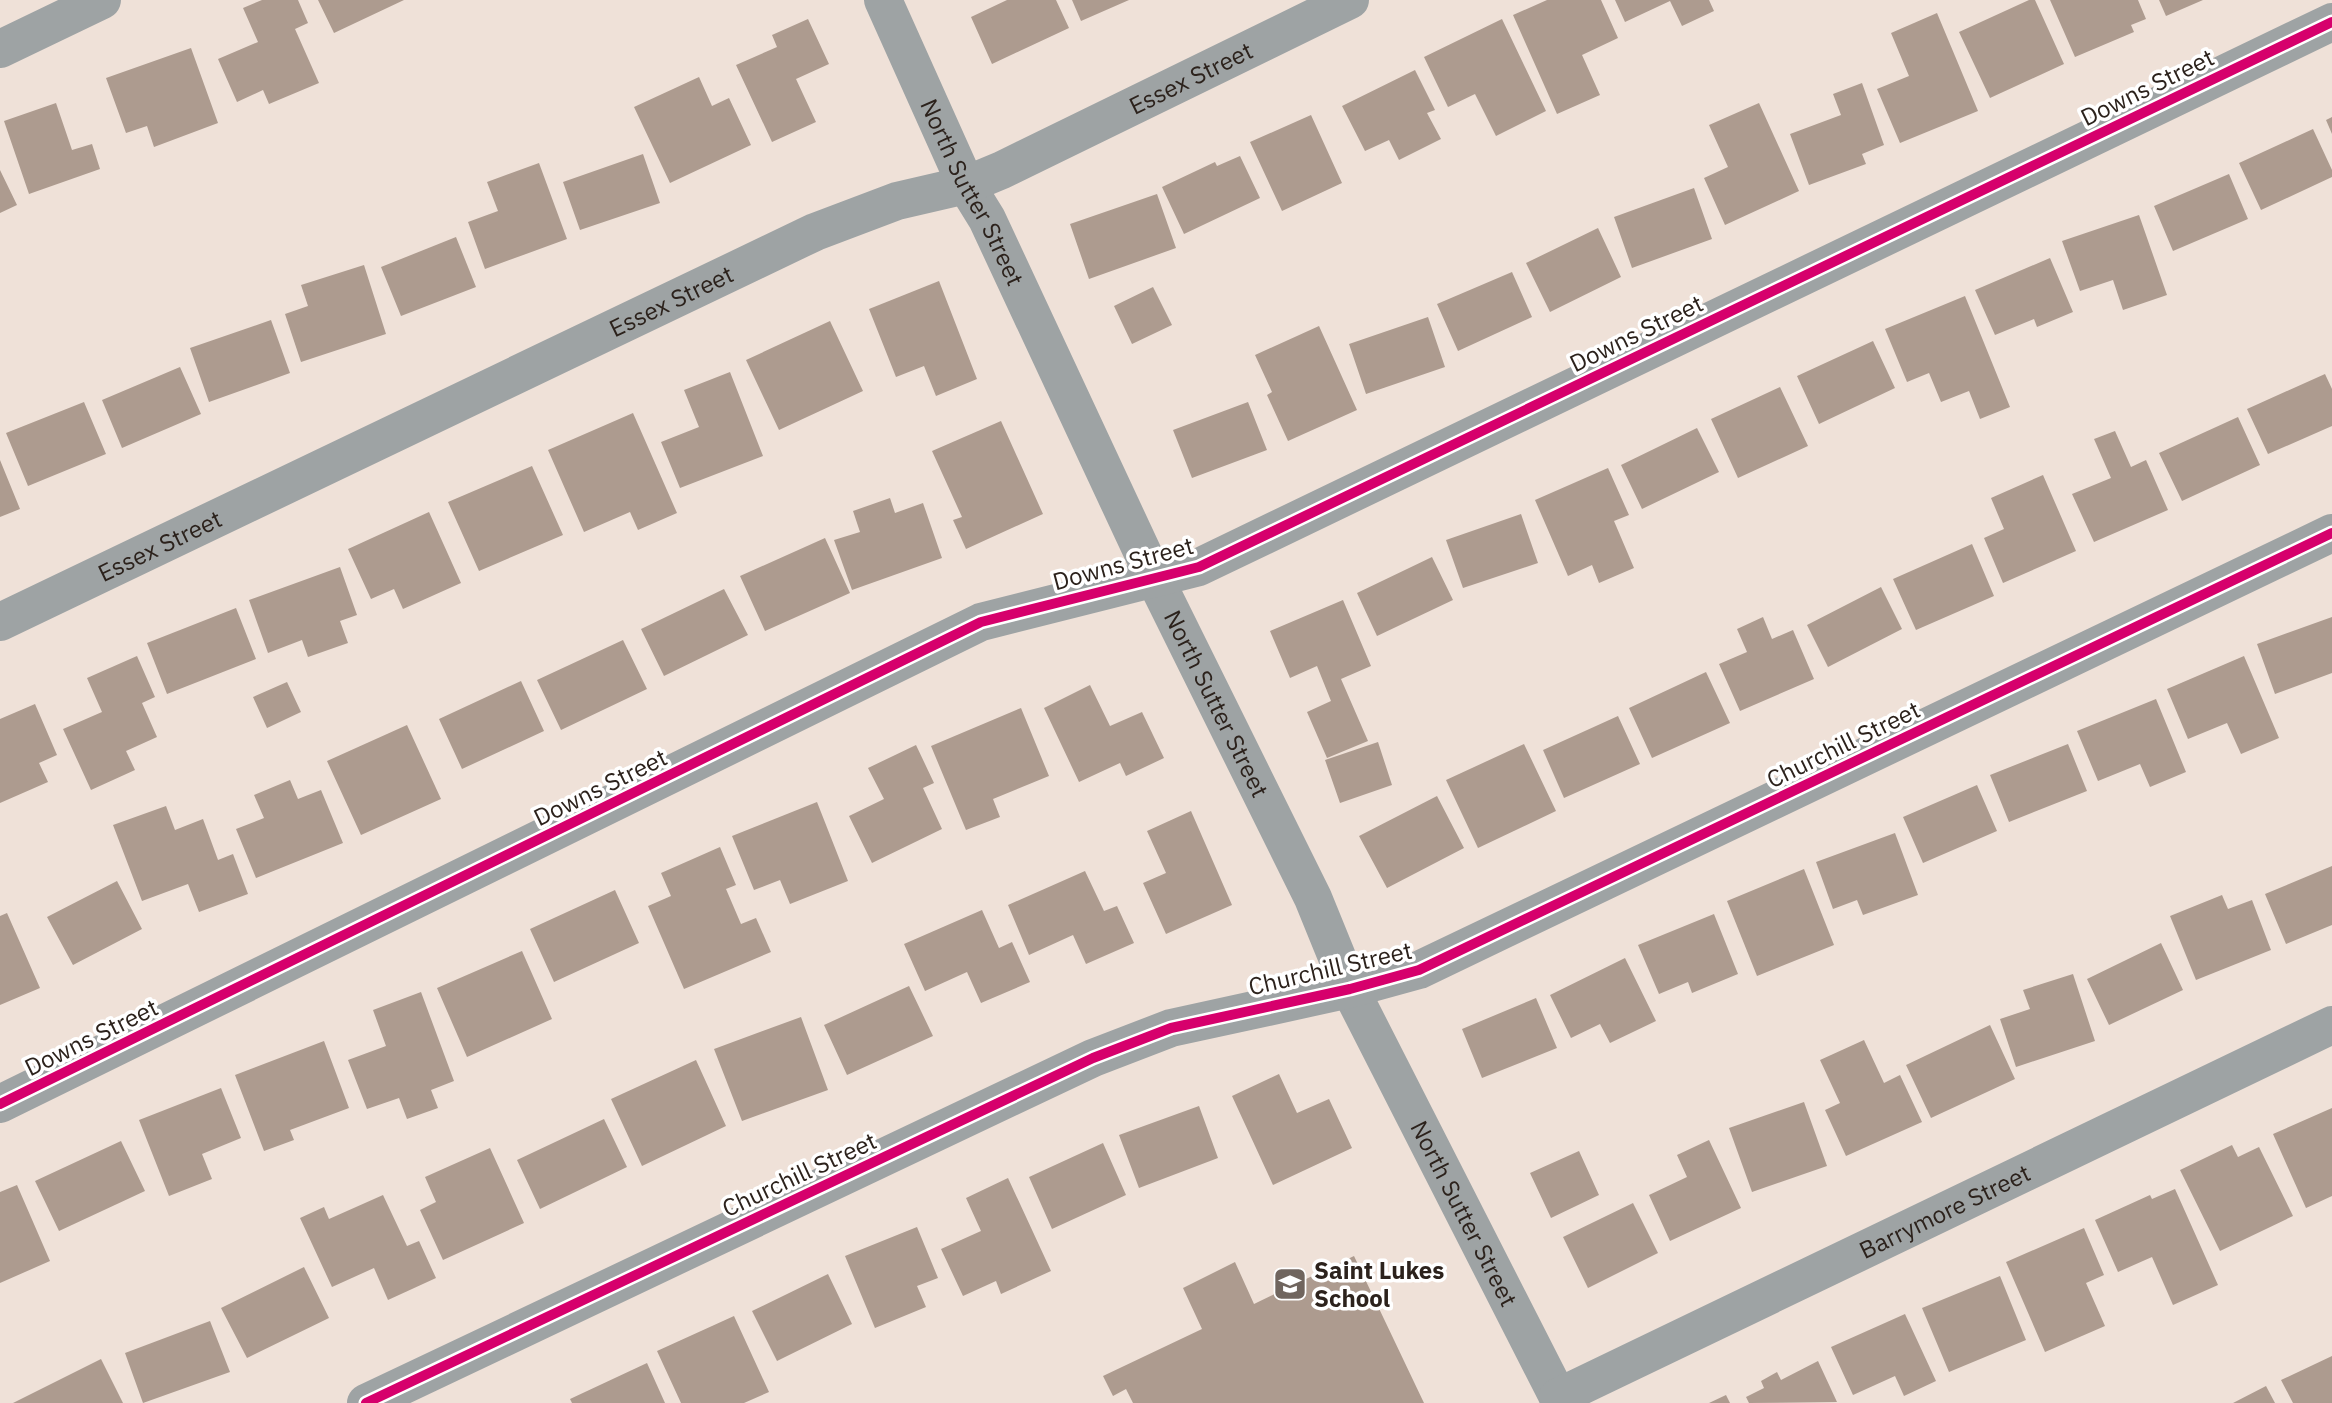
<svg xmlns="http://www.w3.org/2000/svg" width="2332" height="1403" viewBox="0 0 2332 1403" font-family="'IBM Plex Sans',sans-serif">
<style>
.building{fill:#ad9b8f}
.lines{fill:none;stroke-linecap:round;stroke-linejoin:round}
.minor{stroke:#9ea3a4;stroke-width:38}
.cycleway-casing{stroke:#fff;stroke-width:15}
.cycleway{stroke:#d6006c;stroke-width:10}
.labels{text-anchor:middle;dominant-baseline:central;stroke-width:7;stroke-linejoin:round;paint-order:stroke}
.street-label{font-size:24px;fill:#2c221c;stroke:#fff}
.poi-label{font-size:24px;font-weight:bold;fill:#2c221c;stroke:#fff;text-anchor:start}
</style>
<rect width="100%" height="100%" fill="#efe1d8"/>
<path class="building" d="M262 0H298L308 23 295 29 319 83 269 104 263 90 237 102 218 59 258 42 243 8Z
M318 0H404L334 33Z
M1007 0H1056L1069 28 992 64 971 17Z
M1072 0H1129L1081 21Z
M1547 0H1601L1618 38 1582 55 1600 95 1557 114 1513 15Z
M1615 0H1709L1714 11 1682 26 1670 1 1625 22Z
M2029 0H2035L2064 64 1990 98 1959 32Z
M2050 0H2138L2146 19 2131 25 2134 32 2075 57Z
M2159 0H2203L2166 16Z
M1937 13 1978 111 1900 143 1877 89 1909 76 1891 33Z
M808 19 829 64 796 79 816 122 772 142 736 65 777 47 772 35Z
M1502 19 1546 111 1496 136 1475 94 1448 107 1424 57Z
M191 48 218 123 154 147 147 126 126 133 106 78Z
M1415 70 1435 110 1427 113 1441 139 1399 160 1389 140 1365 151 1342 106Z
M699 77 712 106 729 98 751 145 670 183 634 107Z
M1862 83 1884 145 1862 154 1866 164 1809 185 1790 134 1841 115 1833 94Z
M56 103 72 150 92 144 100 169 29 194 4 121Z
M1759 103 1799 191 1725 225 1704 178 1728 167 1709 125Z
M1311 115 1342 183 1282 211 1250 142Z
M2332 117V134L2326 120Z
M2313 129 2332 170V177L2261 210 2239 163Z
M643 154 660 203 580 230 563 182Z
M1240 156 1260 198 1184 234 1162 187 1215 162 1217 166Z
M539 163 567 239 485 269 468 222 498 211 487 182Z
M0 170 17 205 0 213Z
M2229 174 2248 219 2173 251 2154 206Z
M1694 188 1712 239 1632 268 1614 217Z
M1157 194 1176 248 1089 279 1070 224Z
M2139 215 2167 295 2123 310 2113 280 2080 291 2062 241Z
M1598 228 1621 277 1550 312 1526 263Z
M456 237 476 287 401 316 381 267Z
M2050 258 2073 312 2037 327 2034 319 1995 335 1975 290Z
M364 265 386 334 301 362 285 314 308 306 301 285Z
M1512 272 1532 317 1458 351 1437 304Z
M939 281 977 379 936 396 924 366 896 377 869 309Z
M1153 287 1172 325 1132 344 1114 306Z
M1965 296 2010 407 1980 419 1969 391 1941 402 1929 373 1907 382 1885 329Z
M1428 317 1445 367 1366 394 1349 344Z
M271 320 290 373 209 402 190 348Z
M830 321 863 391 779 430 746 360Z
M1319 326 1357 410 1288 441 1267 395 1272 392 1255 355Z
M1873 341 1895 388 1819 424 1797 376Z
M180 367 201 414 122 448 102 400Z
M730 372 763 456 680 488 661 442 699 427 684 390Z
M2325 374 2332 389V426L2268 454 2247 409Z
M1780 387 1808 446 1738 478 1711 419Z
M84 402 106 454 28 486 6 433Z
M1248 402 1267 450 1192 478 1173 430Z
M633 413 677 513 638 530 630 512 584 532 548 450Z
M2238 417 2260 465 2182 501 2159 453Z
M1001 421 1043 514 966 549 953 520 962 517 932 451Z
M1697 428 1719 472 1642 509 1621 465Z
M2115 431 2131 467 2146 460 2168 510 2094 542 2072 494 2111 478 2094 439Z
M0 460 20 509 0 517Z
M532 466 563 535 479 571 448 502Z
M1608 468 1629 515 1614 521 1634 568 1599 583 1592 565 1568 576 1535 500Z
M2043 475 2076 551 2003 583 1984 538 2004 529 1991 498Z
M890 498 895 513 923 503 942 558 852 590 834 540 860 532 853 511Z
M429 512 461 583 403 609 394 589 371 599 348 549Z
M1521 514 1538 563 1463 588 1446 540Z
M825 538 850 593 765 631 740 576Z
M1972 544 1994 596 1916 630 1893 579Z
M1432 557 1453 600 1377 636 1357 593Z
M340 567 357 615 340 621 348 643 308 657 302 640 268 653 249 600Z
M1881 587 1902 629 1828 667 1807 625Z
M724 589 748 635 664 676 641 629Z
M1343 600 1371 666 1341 679 1368 741 1327 758 1307 712 1331 701 1317 666 1290 678 1270 631Z
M236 608 256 659 167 694 147 643Z
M1763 617 1772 639 1793 630 1814 679 1740 711 1719 664 1747 652 1737 629Z
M2332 617V673L2275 694 2257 644Z
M623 640 647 689 561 730 537 680Z
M137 656 155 697 142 703 157 737 126 751 135 770 91 790 63 729 102 712 87 678Z
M2244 656 2279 738 2241 754 2227 723 2188 739 2167 689Z
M1706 672 1730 723 1652 758 1629 708Z
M521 681 544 731 462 769 439 719Z
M287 682 301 712 267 728 253 697Z
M1090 685 1110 726 1142 712 1164 758 1126 776 1120 763 1079 782 1044 708Z
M2156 699 2186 772 2150 787 2140 764 2098 781 2077 731Z
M35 704 57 755 39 763 48 782 0 803V719Z
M1021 708 1049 776 993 799 1000 817 966 830 931 746Z
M1618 716 1640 764 1564 798 1543 750Z
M407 725 441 799 361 835 327 761Z
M1378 742 1392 785 1340 803 1325 760Z
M1524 744 1556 811 1478 848 1446 780Z
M2068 744 2087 791 2009 822 1990 775Z
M916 745 934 783 923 788 942 829 872 863 849 816 884 799 868 768Z
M290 780 298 799 321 790 343 843 256 878 236 829 264 818 254 795Z
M1977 785 1997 831 1923 863 1903 817Z
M1437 796 1464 848 1387 888 1359 836Z
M817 802 848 881 790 904 780 880 754 890 732 836Z
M166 806 175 830 203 819 218 860 233 854 248 894 199 912 188 884 142 901 113 825Z
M1191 811 1232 905 1166 934 1143 883 1166 873 1147 831Z
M1895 833 1918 895 1863 915 1857 900 1833 909 1816 862Z
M720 847 736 885 726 889 741 924 756 918 771 952 684 989 648 906 671 896 661 873Z
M2332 866V925L2286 944 2265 894Z
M1804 869 1834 945 1757 976 1727 901Z
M1085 871 1104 911 1117 906 1134 943 1086 964 1073 935 1029 955 1008 905Z
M117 881 142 929 73 965 47 917Z
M615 890 639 943 554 982 530 929Z
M2222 895 2228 909 2252 900 2271 950 2196 980 2170 916Z
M982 910 999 948 1012 942 1030 982 981 1003 967 972 925 991 904 944Z
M7 913 40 988 0 1005V916Z
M1714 914 1738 974 1692 993 1688 982 1659 994 1638 945Z
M2161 943 2183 990 2109 1025 2087 979Z
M522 951 552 1019 467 1057 437 988Z
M1625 958 1656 1021 1610 1043 1600 1024 1571 1038 1550 995Z
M2073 974 2095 1041 2016 1067 2000 1019 2030 1009 2023 990Z
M909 986 933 1036 847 1075 824 1025Z
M421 992 454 1081 431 1090 438 1108 407 1119 399 1098 367 1109 348 1060 386 1046 373 1010Z
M1536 998 1557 1048 1482 1078 1462 1029Z
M801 1017 828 1090 742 1121 714 1049Z
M1990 1025 2015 1079 1931 1118 1906 1065Z
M1864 1040 1884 1083 1900 1075 1922 1122 1846 1156 1825 1110 1840 1103 1820 1060Z
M324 1041 349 1108 290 1130 294 1140 264 1151 235 1075Z
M696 1060 726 1126 642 1166 611 1099Z
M1279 1074 1297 1113 1329 1099 1352 1148 1273 1185 1232 1096Z
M221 1088 241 1138 202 1154 212 1179 169 1196 139 1120Z
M1804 1102 1827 1166 1752 1192 1729 1128Z
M1199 1106 1218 1158 1139 1188 1119 1135Z
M2332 1108V1196L2306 1208 2273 1134Z
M604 1119 627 1167 540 1209 517 1160Z
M1709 1140 1741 1208 1670 1241 1649 1195 1687 1177 1677 1155Z
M121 1141 145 1191 59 1231 35 1181Z
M1103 1143 1126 1195 1052 1229 1029 1177Z
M2232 1145 2238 1157 2259 1147 2293 1216 2220 1251 2180 1170Z
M490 1148 524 1223 443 1260 420 1210 436 1202 425 1177Z
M1579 1151 1599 1195 1551 1218 1530 1173Z
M1008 1178 1051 1271 1001 1294 996 1281 963 1296 941 1249 981 1231 966 1198Z
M17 1185 50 1261 0 1283V1192Z
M2175 1189 2218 1285 2173 1305 2152 1257 2118 1272 2095 1220 2150 1195 2152 1199Z
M383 1195 407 1246 419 1241 436 1278 388 1300 374 1268 332 1287 300 1218 324 1207 329 1219Z
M1633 1203 1658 1253 1588 1288 1563 1237Z
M917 1227 938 1278 917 1286 926 1307 875 1328 845 1256Z
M2084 1228 2104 1275 2086 1283 2105 1326 2045 1352 2006 1262Z
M1354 1256 1424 1403H1133L1126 1389 1113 1396 1103 1376 1202 1329 1183 1288 1235 1262 1254 1304Z
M304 1267 329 1318 247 1358 221 1308Z
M828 1274 852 1324 777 1361 752 1311Z
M2000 1276 2026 1340 1949 1372 1922 1308Z
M1905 1314 1936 1381 1904 1396 1895 1376 1853 1395 1831 1347Z
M734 1316 769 1392 744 1403H681L657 1351Z
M210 1321 230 1372 143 1403 125 1353Z
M2332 1356V1403H2293L2281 1380Z
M101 1359 123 1403H13Z
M1818 1361 1837 1402 1749 1403 1746 1397 1764 1388 1761 1381 1777 1372 1781 1380Z
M647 1363 665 1403H572L570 1399Z
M2266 1386 2275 1403H2233Z
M1726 1395 1730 1403H1709Z"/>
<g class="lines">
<g class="minor">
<path id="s1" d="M883 0 966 185 987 219 1154 577 1313 898 1350 989 1561 1403"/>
<path d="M0 49 102 0"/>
<path id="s2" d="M0 622 815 232 897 201 966 185 1002 170 1350 0"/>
<path d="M0 1104 981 622 1199 567 2332 22"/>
<path id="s3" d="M1558 1397 2332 1025"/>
<path d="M366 1403 1093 1058 1171 1028 1350 989 1419 970 2332 533"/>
</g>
<defs>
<path id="cycleway" d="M0 1104 981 622 1199 567 2332 22
M366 1403 1093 1058 1171 1028 1350 989 1419 970 2332 533"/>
</defs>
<use href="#cycleway" class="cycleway-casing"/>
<use href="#cycleway" class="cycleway"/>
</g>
<defs>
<symbol id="school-square" viewBox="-11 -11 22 22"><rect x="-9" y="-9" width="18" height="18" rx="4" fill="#70655e" stroke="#fff"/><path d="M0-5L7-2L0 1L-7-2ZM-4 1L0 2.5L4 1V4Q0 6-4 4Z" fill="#fff"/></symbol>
</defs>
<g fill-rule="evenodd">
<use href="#school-square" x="1271" y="1265" width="38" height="38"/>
</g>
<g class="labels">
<g class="street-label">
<text stroke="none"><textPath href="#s2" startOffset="1311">Essex Street</textPath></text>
<text transform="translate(2147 87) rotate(-26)">Downs Street</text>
<text stroke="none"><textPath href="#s1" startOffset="212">North Sutter Street</textPath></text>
<text stroke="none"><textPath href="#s2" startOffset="744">Essex Street</textPath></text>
<text transform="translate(1636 333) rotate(-26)">Downs Street</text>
<text stroke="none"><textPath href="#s2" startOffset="177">Essex Street</textPath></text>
<text transform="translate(1123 563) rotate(-15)">Downs Street</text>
<text stroke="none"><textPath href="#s1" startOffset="779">North Sutter Street</textPath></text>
<text transform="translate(1843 744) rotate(-26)">Churchill Street</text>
<text transform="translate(600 787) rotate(-26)">Downs Street</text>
<text transform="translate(1330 968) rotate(-13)">Churchill Street</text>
<text transform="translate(91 1037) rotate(-26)">Downs Street</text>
<text transform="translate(799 1174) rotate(-25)">Churchill Street</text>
<text stroke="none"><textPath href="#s3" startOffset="429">Barrymore Street</textPath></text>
<text stroke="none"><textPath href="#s1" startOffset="1346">North Sutter Street</textPath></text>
</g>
<g class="poi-label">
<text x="1314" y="1270">Saint Lukes<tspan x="1314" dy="28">School</tspan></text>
</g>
</g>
</svg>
